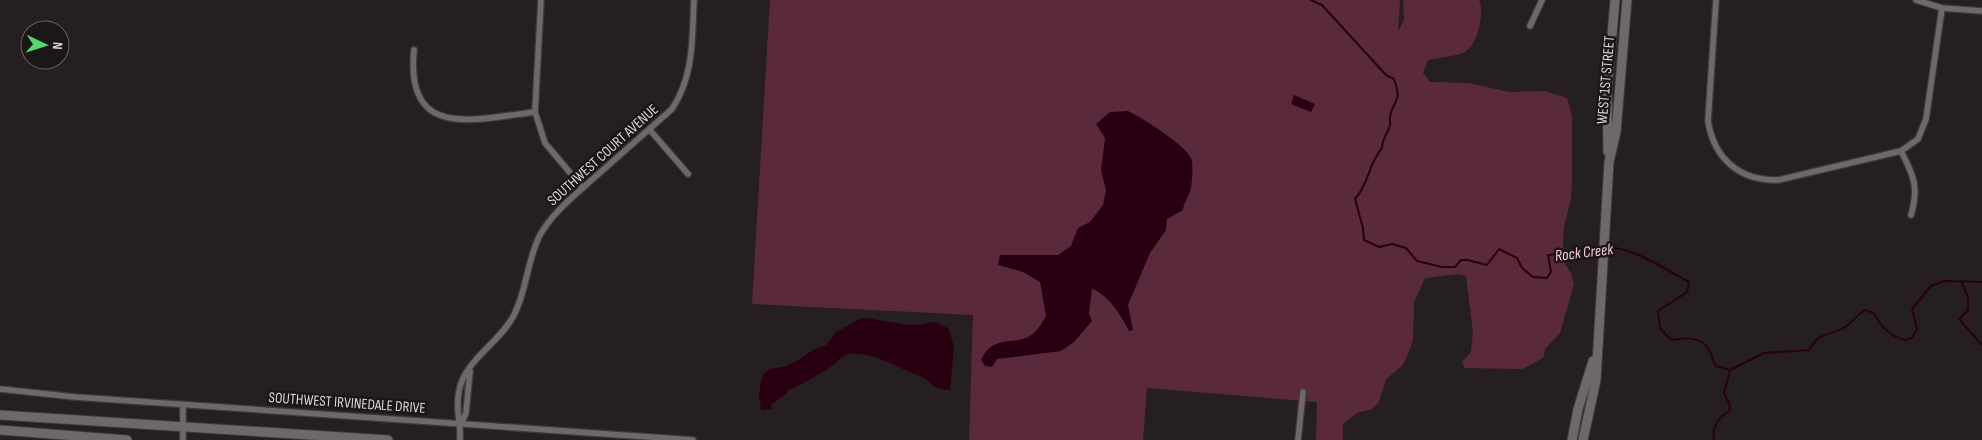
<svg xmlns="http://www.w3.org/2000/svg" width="1982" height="440" viewBox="0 0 1982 440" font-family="'Sofia Sans Condensed',sans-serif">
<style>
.green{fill:#5a2a3c}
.water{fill:#290012}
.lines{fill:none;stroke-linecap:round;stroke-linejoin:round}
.stream{stroke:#290012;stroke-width:2}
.street-casing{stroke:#3f3a3c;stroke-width:8}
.secondary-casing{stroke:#3f3a3c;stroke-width:11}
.street{stroke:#6f686a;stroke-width:5.5}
.secondary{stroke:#6f686a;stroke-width:9}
.labels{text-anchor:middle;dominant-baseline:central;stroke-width:5;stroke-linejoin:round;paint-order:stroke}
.street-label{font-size:15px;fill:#dad6d7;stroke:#1b1618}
.water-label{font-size:16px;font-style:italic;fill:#fac6d6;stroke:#1b1618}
</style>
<rect width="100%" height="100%" fill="#251f21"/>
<path class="green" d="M770 0H1400L1398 32 1404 20 1403 0H1479C1485 12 1478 43 1466 51 1460 56 1436 58 1428 60L1423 73 1430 82 1469 83 1509 92 1545 91 1567 98 1572 116V183L1571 198 1564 227 1562 259 1571 273 1574 284 1560 333 1545 349 1543 358 1522 369 1465 368 1462 362 1471 352 1473 332 1466 276 1459 274 1425 278 1414 302 1413 341 1406 359 1402 366 1386 379 1379 402 1372 409 1357 413 1343 424V440H1316L1317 402 1147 388 1143 440H969L973 315 752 304Z"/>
<path class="water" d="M1294 95 1315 104 1311 112 1291 104Z
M1128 111C1141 117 1191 148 1192 161 1193 168 1192 182 1191 188 1189 196 1184 202 1183 210L1167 219 1166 230 1150 253 1128 305 1133 330 1129 331C1120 314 1109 295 1092 289L1089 313 1092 321 1074 342 1061 351 997 359 992 367 985 366 981 360C995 331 1017 349 1035 332 1039 328 1043 321 1046 316L1040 282 1023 272 998 265 1000 255H1058L1071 246 1078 228 1090 222 1103 205 1106 190 1101 170 1105 138 1096 124 1110 112Z
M862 318C879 319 896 324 913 325 933 325 927 316 949 329L954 347 950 390C929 389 933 381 920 376 899 369 866 347 844 356 839 358 836 364 832 366 820 374 801 385 788 390L786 394 772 404 771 409 761 410 759 394 762 376 769 369 783 367 797 361 813 350 826 345 836 332Z"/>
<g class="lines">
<path class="stream" d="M1311 0 1322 5 1386 75 1394 79C1403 104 1393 98 1390 117 1389 120 1391 123 1390 125 1388 134 1382 138 1382 148 1369 162 1369 184 1355 199L1363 228 1364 240 1379 247 1392 244 1406 248 1417 261 1442 267H1455L1461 260H1468L1487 265 1499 249 1517 258 1522 268 1533 277 1547 278 1551 272 1548 255 1600 249
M1607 248C1629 245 1670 272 1689 282L1687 292 1658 311 1660 328 1671 340C1683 338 1699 336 1707 347 1712 352 1712 360 1716 366L1730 370 1764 353 1809 350C1822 328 1833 337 1848 325 1854 320 1857 315 1865 310L1874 313C1880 326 1892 338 1906 340L1912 338 1917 329 1912 309 1931 286 1944 281 1982 282
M1961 281 1968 297V310L1959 319 1982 345
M1714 440C1711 426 1719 418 1730 410L1729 403 1724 393 1730 370"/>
<defs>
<path id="street" d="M541 0 535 112 545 143 583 188
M1716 0 1708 121C1714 159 1740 181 1778 180L1901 151 1918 139 1926 119 1942 8
M1916 0 1942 8 1982 11
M1530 26 1542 0
M414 50C405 141 475 119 535 112
M649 129 688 174
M1901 151C1914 176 1919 188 1911 215
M0 389 75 397 693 440
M461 424 466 413 470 371
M183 440V405
M460 440C461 423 455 409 459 391 465 359 500 343 514 315 527 290 527 260 540 235 553 212 575 195 595 177 620 155 646 132 672 109 694 76 692 39 694 0
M1298 440 1303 392"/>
<path id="secondary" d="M1608 152 1607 91 1615 0
M0 415 388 440
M0 430 127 440
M1572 440 1578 409 1593 361
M1583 440 1596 380 1609 162 1616 132 1627 0"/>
</defs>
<use href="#street" class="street-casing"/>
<use href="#secondary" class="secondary-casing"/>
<use href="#street" class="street"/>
<use href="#secondary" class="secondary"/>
</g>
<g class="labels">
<g class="street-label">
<text transform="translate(1606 80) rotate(-85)">WEST 1ST STREET</text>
<text transform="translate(603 155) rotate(-42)">SOUTHWEST COURT AVENUE</text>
<text transform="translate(347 403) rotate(4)">SOUTHWEST IRVINEDALE DRIVE</text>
</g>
<g class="water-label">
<text transform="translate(1584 253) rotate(-7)">Rock Creek</text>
</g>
</g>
<g transform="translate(45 45) rotate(94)"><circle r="24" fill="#1b1618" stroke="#676364"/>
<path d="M0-4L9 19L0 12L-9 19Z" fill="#55d671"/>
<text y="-8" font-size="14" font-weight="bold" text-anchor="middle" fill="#dad6d7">N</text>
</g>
</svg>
